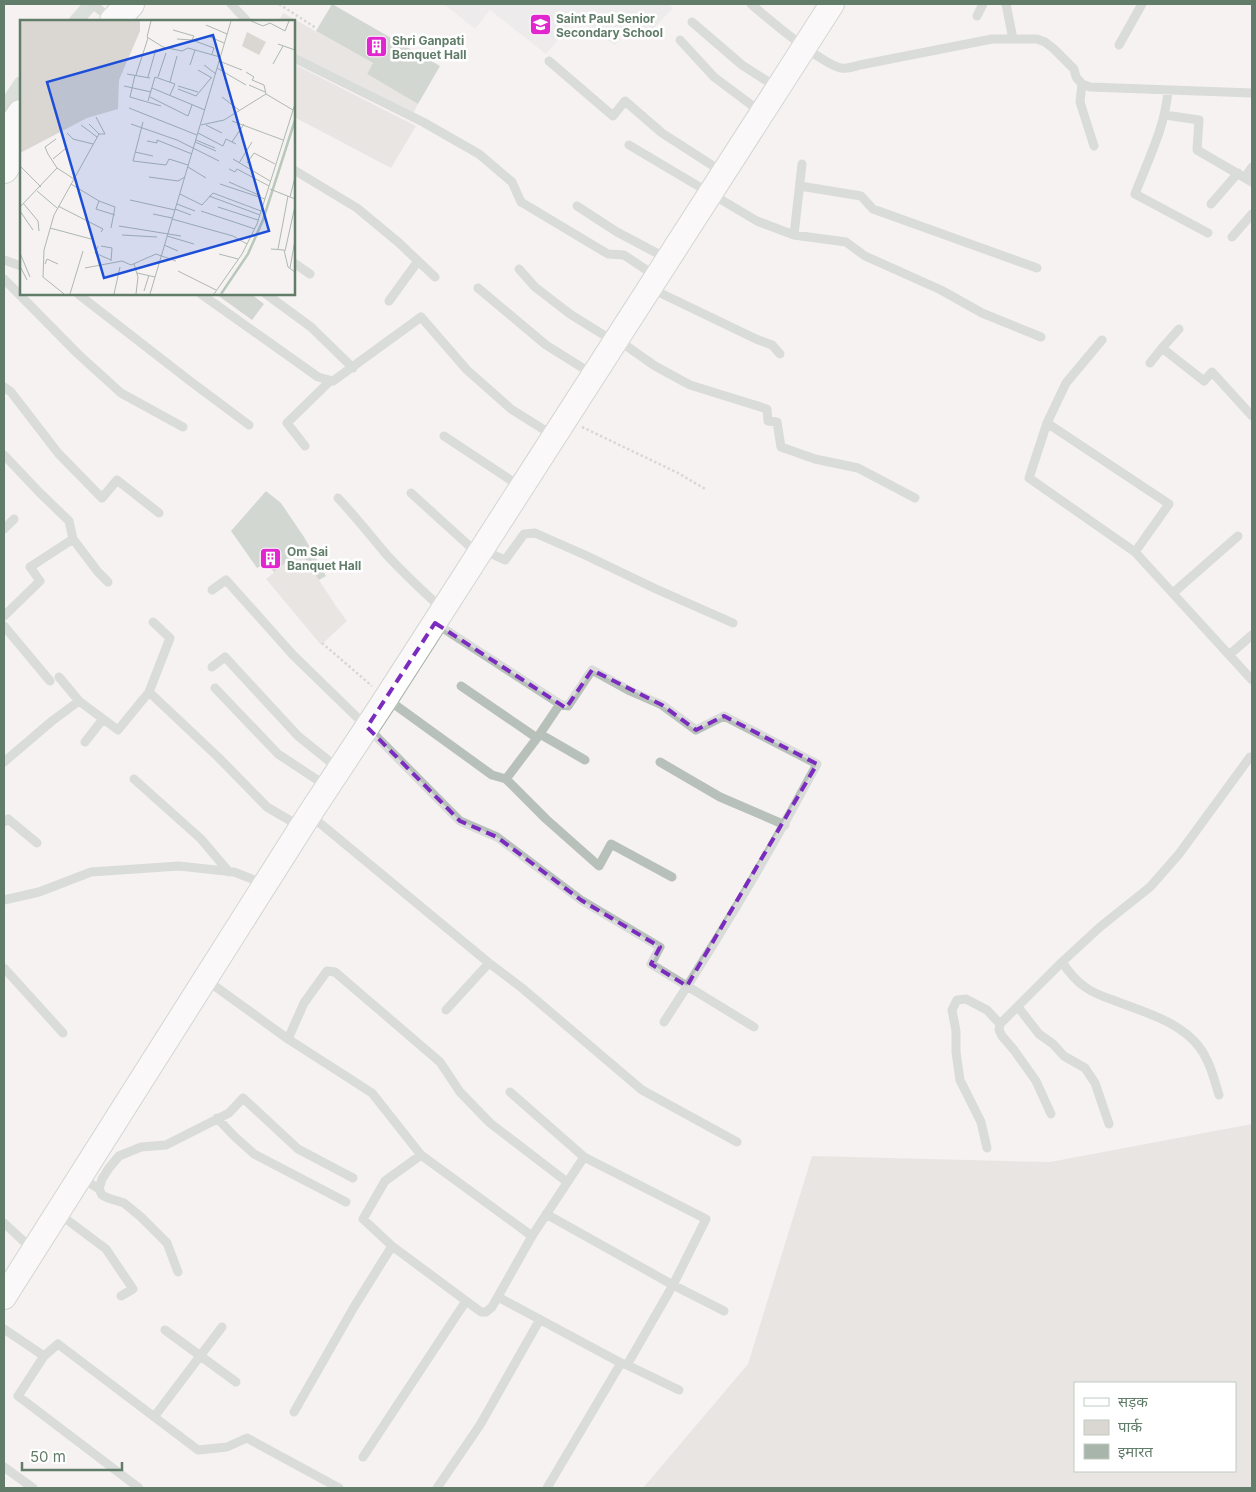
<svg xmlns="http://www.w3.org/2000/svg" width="1256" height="1492" viewBox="0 0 1256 1492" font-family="Inter,'Noto Sans Devanagari',sans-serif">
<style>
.built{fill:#e3e3e2}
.green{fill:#dad6d1;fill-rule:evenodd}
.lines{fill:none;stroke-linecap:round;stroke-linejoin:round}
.canal{stroke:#b8c8ba;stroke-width:14}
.building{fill:#a8b5ab}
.major-casing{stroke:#a9b4ad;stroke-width:26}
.highway-casing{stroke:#aab3ad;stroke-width:30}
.path{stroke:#b0b8b3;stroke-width:2.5;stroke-dasharray:2.5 2.5;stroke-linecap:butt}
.minor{stroke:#b7c1ba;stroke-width:9}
.major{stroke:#fff;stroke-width:24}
.highway{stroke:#fff;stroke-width:28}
.marked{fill:none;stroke:#7b2cbf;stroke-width:4;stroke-dasharray:10 6;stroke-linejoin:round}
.labels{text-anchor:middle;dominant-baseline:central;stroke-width:5;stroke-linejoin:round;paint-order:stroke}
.poi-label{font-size:12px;font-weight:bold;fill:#617d69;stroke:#fff;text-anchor:start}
.inset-river{fill:none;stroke:#b8c8ba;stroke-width:2.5}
.inset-road{fill:none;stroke:#adb8af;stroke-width:1}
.view{fill:#1d4ed8;fill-opacity:0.15;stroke:#1d4ed8;stroke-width:2.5}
.inset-edge{fill:none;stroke:#617d69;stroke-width:2.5}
</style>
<rect width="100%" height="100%" fill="#f6f2f2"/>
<path class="built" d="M444 4H668L673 8 648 34 633 21 615 45 576 19 546 54 490 10 475 29Z"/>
<path class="green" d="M283 13 373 63 367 74 418 104 413 114 294 53V21H279Z
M294 64 416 126 391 168 294 117Z
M300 551 336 606 347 621 321 645 266 579Z
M1252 1124V1488H643L748 1364 812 1156 1050 1162ZM1075 1383H1235V1471H1075Z"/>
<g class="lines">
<path class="canal" d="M76 21 91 4
M4 108 21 83"/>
</g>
<path class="building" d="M332 4 440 66 418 104 367 74 373 63 316 31Z
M216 294H251L264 304 252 320Z
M266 491 281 503 304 537 326 576 319 580 300 551 274 572 266 563 257 568 231 531Z"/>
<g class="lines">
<defs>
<path id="major" d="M4 1297 309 815 383 703 832 4"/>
<path id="highway" d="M114 21 130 4
M4 140 21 114
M4 169 21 143"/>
</defs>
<use href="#major" class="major-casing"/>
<use href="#highway" class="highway-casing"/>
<path class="path" d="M279 4 316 28
M582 427 678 473 707 490
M322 643 372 686"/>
<path class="minor" d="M93 4 101 11
M231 4 247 21
M751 4C772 22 793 40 816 55 824 60 832 66 841 68 848 69 853 67 860 65L992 39H1037L1045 42 1054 49 1074 69 1076 77 1082 84 1090 87 1252 93
M1006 4 1013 39
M977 16 983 4
M692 22 742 65 778 88
M680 40 714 77 762 113
M1119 45 1142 4
M294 58 423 122 479 154 512 182 521 202 608 254 624 255 657 277
M549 61 613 116 625 101 662 133 724 173
M1082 84 1080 102 1094 146
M1168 91C1165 127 1148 160 1135 194L1208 233
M1165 115 1199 120 1197 150 1252 182
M629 145 757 221 794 235 846 242 865 256 941 290 982 313 1041 337
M294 170 357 208 398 242 435 277
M1245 177 1252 167
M800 186 861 196 873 209 1037 268
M1211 204 1238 173
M577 206 617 232 668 259
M794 235 802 164
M1232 237 1252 214
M4 260 21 266
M294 263 310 274
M519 269 535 287 570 314 615 342
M4 279 78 354 121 393 183 427
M478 288 546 345 594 375
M652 289 756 339 772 345 780 354
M78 294 190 381 249 425
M201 294 318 377 333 381 421 317 467 370 511 409 554 436
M266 294 311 327 353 368
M389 301 418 261
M1179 329 1162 348 1204 381 1212 372 1252 416
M618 340 655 366 690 385 767 409 768 421 777 422 781 447 815 459 858 468 915 498
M1102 340 1066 383 1047 423 1029 478 1135 552 1252 680
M1150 363 1162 348
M4 387 11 392 58 453 102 498 117 480 159 513
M1047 423 1169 504 1135 552
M444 436 521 487
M305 446 287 423 330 381
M4 455 39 492 69 521 73 539 98 572 108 582
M411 493 477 553
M338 498C355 516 370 535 386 554 403 573 423 591 442 609
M4 529 14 519
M483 550 505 560 524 534 535 533 585 555 656 589 733 623
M212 590 226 580 293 655 367 727 460 821 497 837 581 900 660 947 651 964 754 1027
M1173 593 1238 536
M4 616 40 581 30 567 73 539
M435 623 560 704 568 706 592 670 630 691 662 705 696 730 724 716 817 764C770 852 719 938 664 1022
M4 626 50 681
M1229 655 1252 635
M212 667 225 657 298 736 339 769
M59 677 79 701 118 730 149 692 219 758 267 807 301 827
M461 686 537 738
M215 688 278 754 328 787
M149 692 170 638 153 622
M387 699 492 775 506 779 546 819 599 866 611 844 672 877
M540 734 585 760
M85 742 103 719
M4 762 52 721 79 701
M660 762 720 797 785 825
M134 779 201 839 229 872
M506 779 537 738 560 704
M310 815 489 963 522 988 642 1090 737 1142
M4 822 8 819 37 843
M4 900 39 892 91 872 179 866 234 872 265 884
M1062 962C1068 971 1076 981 1085 987 1093 993 1104 997 1113 1000 1143 1012 1180 1021 1200 1048 1210 1062 1214 1079 1219 1095
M4 968 63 1033
M205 979 288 1039 372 1093 421 1155 532 1236
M1018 1007 1039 1034 1053 1044 1064 1056 1085 1068 1095 1083 1109 1124
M446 1010 489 963
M288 1039 304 1003 327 971 335 972 440 1062 460 1092 490 1123 567 1182
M510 1092 584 1157 706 1219 673 1285 627 1365
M1051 1114 1036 1081 1014 1050 1002 1036 999 1030 1000 1024 1062 962 1100 927 1150 887 1179 854 1250 757H1252
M217 1118 234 1136 254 1154 346 1202
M987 1148 981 1122 960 1080 956 1052V1031L952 1010 957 1000 966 999 987 1010 1000 1024
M421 1155 385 1181 363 1219 392 1246 481 1312H486L492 1307 532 1236 584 1157
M80 1177 99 1189 102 1195 108 1198 124 1203 141 1217 167 1243 178 1272
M99 1189 102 1179 109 1168 119 1156 141 1147 166 1145 229 1113 243 1098 298 1149 353 1178
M58 1213 106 1249 133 1289 121 1296
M546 1214 673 1285 724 1311
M4 1223 33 1250
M498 1297 621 1363 627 1365 679 1390
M4 1329 44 1356 58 1344 198 1450 227 1447 247 1438 339 1488
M165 1330 236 1382
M44 1356 18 1396 139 1488
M294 1412 354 1307 392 1246
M154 1417 222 1327
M363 1457 466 1301
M4 1467 33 1488
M437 1488 480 1425 539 1321
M547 1488 621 1363"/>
<use href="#major" class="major"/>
<use href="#highway" class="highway"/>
</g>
<path d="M0 0H1256V1492H0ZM435 623 566 708 592 670 662 705 696 730 724 716 817 764 687 986 651 964 660 947 581 900 497 837 460 821 367 727Z" fill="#f6f2f2" fill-opacity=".55" fill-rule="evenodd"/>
<path class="marked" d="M435 623 566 708 592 670 662 705 696 730 724 716 817 764 687 986 651 964 660 947 581 900 497 837 460 821 367 727Z"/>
<defs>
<symbol id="school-square" viewBox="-11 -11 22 22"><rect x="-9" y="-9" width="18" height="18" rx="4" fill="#e126d0" stroke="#fff"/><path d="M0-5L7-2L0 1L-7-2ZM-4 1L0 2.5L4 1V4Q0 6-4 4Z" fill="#fff"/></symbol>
<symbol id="building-square" viewBox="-11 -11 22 22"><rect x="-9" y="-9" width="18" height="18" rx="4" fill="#e126d0" stroke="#fff"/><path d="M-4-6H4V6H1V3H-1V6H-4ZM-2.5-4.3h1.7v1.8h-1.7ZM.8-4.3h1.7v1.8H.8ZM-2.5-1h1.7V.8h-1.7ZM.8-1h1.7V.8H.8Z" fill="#fff"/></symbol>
</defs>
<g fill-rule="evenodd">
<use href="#school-square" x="528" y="12" width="25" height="25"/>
<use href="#building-square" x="364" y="34" width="25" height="25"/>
<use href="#building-square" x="258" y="546" width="25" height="25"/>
</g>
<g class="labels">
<g class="poi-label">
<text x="556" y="18">Saint Paul Senior<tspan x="556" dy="14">Secondary School</tspan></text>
<text x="392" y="40">Shri Ganpati<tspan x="392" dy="14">Benquet Hall</tspan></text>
<text x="287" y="551">Om Sai<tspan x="287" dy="14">Banquet Hall</tspan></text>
</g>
</g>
<g transform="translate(20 20)">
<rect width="275" height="275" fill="#f6f2f2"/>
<path d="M0 1H120V11L99 60 98 89 67 98 0 133ZM227 12 246 22 239 35 222 26Z" fill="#dad6d1"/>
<path class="inset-river" d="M201 274 228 234 243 200 275 100"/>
<path class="inset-road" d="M131 1 127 17 143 27 162 31 168 28 200 37M231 1 243 6 250 3 265 11 269 1M186 5 207 14M153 10 174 16 172 20M188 16 204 23M157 19 172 20 194 28 192 34M258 24 275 30M199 41 222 50M253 44 263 26M170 45 175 30M184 45 196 54M197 48 226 65M178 50 192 58M226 52 234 57 232 60 244 65 246 74 273 90M107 54 130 58M115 55 110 77 141 86M116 55 128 18M128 57 136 29M138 57 146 33M150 62 157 36M229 65 245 72M104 66 131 72M158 66 178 72M132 68 185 90M158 69 176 76 191 58M130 77 168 96 172 85M202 77 219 90M128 81 135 57 155 64 150 75M109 88 177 115M76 97 85 114H79M212 101 263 120M123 102 113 141 146 145 149 139 168 145M111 104 157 120 199 141M61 105 77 117M181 105 204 100 246 74M186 105 202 113M47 113 53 119 73 124M178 113 203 126 206 119 216 124M36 119 25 127 28 134 37 148 54 159M176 120 195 128M127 121 137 123V120L172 134M175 122 196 131M212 122 224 104M115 132 133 136M33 139 45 129M213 139 250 161M219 143 232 122M227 143 234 133 255 144M0 146 21 167M168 147 186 158M209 149 215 152 217 149 249 166M129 157 158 161 165 157M209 162 241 176M51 164 79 181 95 187 91 208M200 164 245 179M250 169 275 179M17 171 37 188M160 174 182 185 193 173 241 191M189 176 240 195M270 177 275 157M110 180 155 190M79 181 76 189 95 195M3 183 18 201 19 211M157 184 175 191M38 186 83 209 81 212M0 187 37 148M198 187 238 200M155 189 171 195M0 191 13 210M181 191 235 209M133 194 152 198M152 199 213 216 227 224M99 206 161 216M30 208 71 219M102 215 137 217M147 216 174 224M144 225 158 231M78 226 75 233 91 240M81 226 92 228 91 241M251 229 264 230 268 247 275 252M258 229 268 176M265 231 275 186M0 233 10 257M199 234 218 239M25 244 27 239 38 244M114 244 118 257 116 274M0 246 7 260M65 248 102 241 111 245 136 234 156 241M270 248 275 220M158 251 196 270M117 253 135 257M124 271 129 255M44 274 23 257 24 230 34 195 79 114 69 104M50 274 63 231M94 274 100 247M130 274 211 1M194 274 222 234 237 204 275 84"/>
<path class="view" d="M193 15 249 211 84 258 27 62Z"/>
<rect width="275" height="275" class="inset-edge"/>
</g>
<rect width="1256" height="1492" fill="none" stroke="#617d69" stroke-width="10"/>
<rect x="1074" y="1382" width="162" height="90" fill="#ffffff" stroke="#c0cbc3"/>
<rect x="1084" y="1398" width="25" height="8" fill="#ffffff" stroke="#c0cbc3"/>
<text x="1118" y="1407" font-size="15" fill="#617d69">सड़क</text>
<rect x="1084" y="1420" width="25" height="15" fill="#dad6d1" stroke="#c0cbc3"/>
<text x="1118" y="1432" font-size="15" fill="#617d69">पार्क</text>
<rect x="1084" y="1444" width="25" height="15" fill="#a8b5ab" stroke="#c0cbc3"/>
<text x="1118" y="1457" font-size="15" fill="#617d69">इमारत</text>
<path d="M22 1462v8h100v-8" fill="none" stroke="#617d69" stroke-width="2.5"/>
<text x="30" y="1462" font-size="15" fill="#617d69" stroke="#ffffff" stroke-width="4" paint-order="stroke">50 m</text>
</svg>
